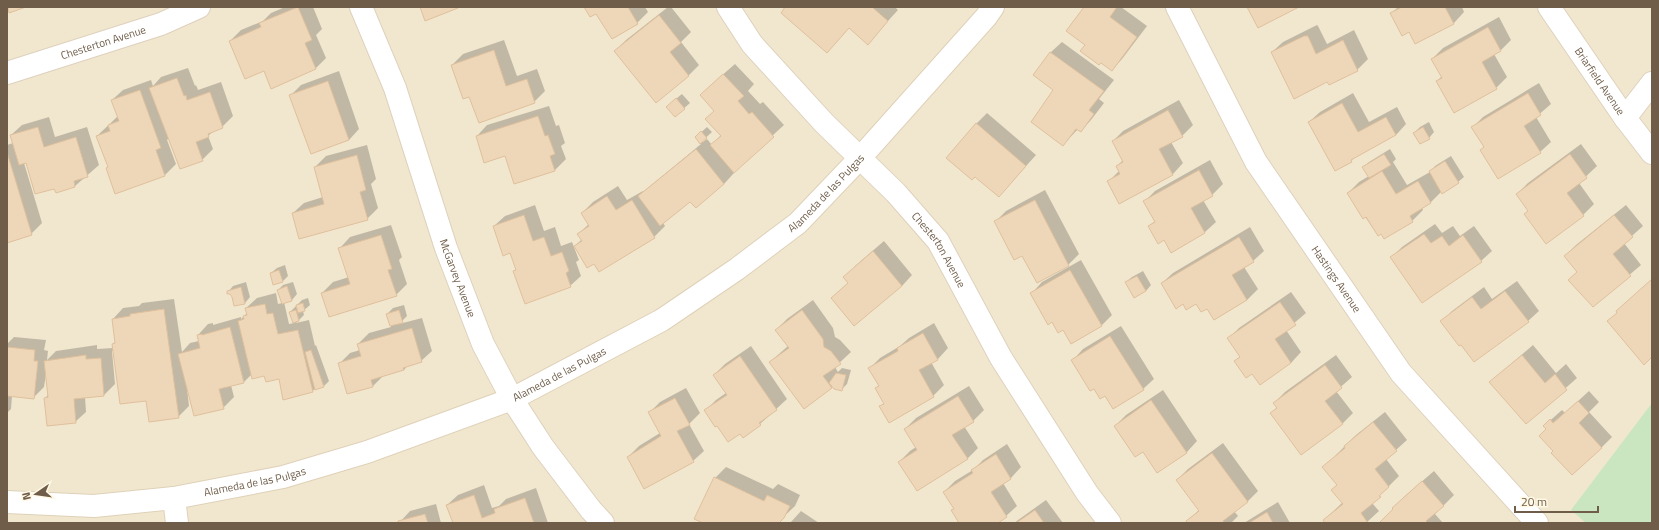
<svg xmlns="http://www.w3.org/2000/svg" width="1659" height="530" viewBox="0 0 1659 530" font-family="'Titillium Web',sans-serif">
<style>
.residential{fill:#f1e7cf}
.green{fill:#c9e6c0}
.shadow{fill:#0003}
.building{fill:#eed7b9;stroke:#e0c09b}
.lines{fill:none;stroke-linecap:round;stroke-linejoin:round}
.minor-casing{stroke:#ded1bd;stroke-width:24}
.secondary-casing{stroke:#dfd1b8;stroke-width:24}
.minor{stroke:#fff;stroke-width:22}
.secondary{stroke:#fff;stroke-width:22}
.labels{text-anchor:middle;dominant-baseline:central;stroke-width:3.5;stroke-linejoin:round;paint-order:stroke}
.street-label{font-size:11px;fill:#6f5d49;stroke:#fef8e5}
</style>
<rect width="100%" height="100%" fill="#faf4e0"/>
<path class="residential" d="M7 7H1652V523H7Z"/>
<path class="green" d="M1652 403V523H1586L1571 510Z"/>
<path class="shadow" d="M285 7H313L322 29 316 35 326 58 316 68 264 70 230 41 241 30 263 21 271 13Z
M585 7H645L648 12 637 23 612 38 596 12Z
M668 7H671L691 32 681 42 699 65 689 75 656 102 615 51 626 40Z
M787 7H895L898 10 868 43 850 27 827 52Z
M1085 7H1121L1147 26 1122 59 1112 70 1087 45Z
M1398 7H1462L1464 12 1454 23 1415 42 1409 31 1392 13Z
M1499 17 1511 40 1500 51 1494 54 1507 77 1496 88 1437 81 1442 76 1432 59 1443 48Z
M1317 25 1318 26 1327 44 1354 30 1368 59 1357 70 1328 81 1272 52 1283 42Z
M504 40 517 76 537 69 545 91 534 102 470 96 452 65 463 54Z
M1062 42 1114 80 1099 99 1104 103 1091 120 1081 131 1078 129 1063 145 1054 90 1034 75 1051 52Z
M735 64 754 84 748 91 760 104 763 102 784 125 733 172 734 173 724 184 691 200 663 223 665 226 654 237 594 262 575 246 582 239 578 234 589 224 582 213 593 202 618 186 627 200 643 191V192L701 144 696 137 707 127 712 132 702 141 703 142 707 139 712 145 721 135 715 110 712 84Z
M188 68 195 86 196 85 198 90 221 82 233 116 222 127 215 130 208 136 213 149 202 160 169 138 167 140 176 164 165 175 115 192 109 167 97 136 118 116 112 100 123 90 151 80 153 86 161 77Z
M339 71 359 129 349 140 291 95 301 85Z
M1539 83 1551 104 1536 117 1551 142 1540 152 1481 150 1484 147 1473 127 1483 117Z
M1353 93 1369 122 1397 107 1406 124 1396 135 1356 156 1351 161 1309 122 1320 112Z
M682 94 690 103 675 116 672 102Z
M1179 100 1193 125 1182 136 1171 142 1183 163 1173 174 1120 203 1108 182 1120 170 1117 166 1123 160 1113 141 1123 131Z
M549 106 556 126 559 125 565 143 561 146 566 159 555 170 515 183 505 155 477 136 487 125Z
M987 113 1036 155 999 196 976 124Z
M49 117 55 137 87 127 99 165 75 186 56 191 55 187 26 162 24 163 42 223 31 234 7 241V145L13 143 11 135 22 125Z
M1429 122 1434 132 1429 138 1414 133 1420 127Z
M1581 144 1597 166 1579 183 1594 204 1583 215 1546 243 1529 211 1517 194 1528 183Z
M367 145 376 179 371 184 378 208 367 219 293 213 304 203 323 197 315 167 326 156Z
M1390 149 1396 159 1393 162 1407 185 1430 172 1435 166 1451 156 1464 177 1458 182 1442 191 1431 202 1422 208 1423 210 1412 221 1378 235 1348 193 1359 182 1369 176 1363 167 1369 162Z
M1210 160 1223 184 1212 195 1203 200 1216 222 1205 232 1171 251 1164 239 1149 226 1155 221 1144 202 1155 191Z
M1045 190 1079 254 1068 265 1023 254 995 222 1006 211Z
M535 205 544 231 555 227 561 246 572 242 579 260 576 262 581 276 570 286 514 271 517 269 510 252 494 226 505 216Z
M1626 205 1643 226 1624 243 1641 265 1593 306 1578 272 1565 256 1576 245Z
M1435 224 1442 233 1453 226 1460 236 1474 226 1492 251 1481 261 1392 257 1402 247Z
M391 225 402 257 399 260 407 284 396 295 322 293 333 282 349 277 340 248 350 237Z
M1250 227 1264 251 1253 261 1244 267 1258 289 1247 300 1214 319 1207 307 1162 283 1173 273Z
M884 241 912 275 902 286 832 298 849 282 855 266Z
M1081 260 1112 315 1101 326 1063 329 1053 321 1032 293 1042 282Z
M285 265 288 276 283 281 271 273 277 268Z
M1143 271 1151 285 1146 291 1126 282 1132 277Z
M1517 281 1539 311 1528 321H1442L1452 311 1484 287 1492 299Z
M246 282 250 297 245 303 228 292 233 286Z
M293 282 297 294 292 300 284 302 289 324 294 323 290 312 302 300 308 298 310 305 303 311 304 315 296 323 309 320 315 346 316 345 329 381 323 387 315 389 312 391 279 378 265 375 252 374 244 382 231 385 234 397 223 408 187 389 189 406 178 417 147 400 114 351H112L115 384 104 395 85 397 86 412 75 422 45 398 48 395 46 374 44 387 33 398 12 396 11 409 7 413V344L14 337 46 340 44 350 48 351 47 360 56 351 97 345V349L113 348V344L116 341 113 319 123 308 139 306 142 303 174 299 182 352 190 343 199 341 198 335 208 324 213 323V325L241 317V319L247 313 246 308 257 298 276 293 278 304 282 303 278 290 283 285Z
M1291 292 1306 313 1286 330 1301 352 1291 363 1252 373 1235 361 1241 356 1229 338 1239 328Z
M813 300 833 328 835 337 840 340 851 352 835 367 838 372 842 368 851 370 847 384 842 389 833 386 804 408 770 362 788 346 776 330 787 319Z
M404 305 407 316 399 324 422 318 432 351 421 361 408 365 404 370 383 376 373 386 347 393 339 364 350 353 360 350 358 344 369 333 391 327 387 314 393 308Z
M934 323 948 348 938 359 931 362 944 385 933 396 881 407 884 403 876 388 879 385 869 369 880 358 900 346 909 338Z
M1121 326 1154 379 1143 389 1094 388 1073 360 1083 349Z
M1533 345 1556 373 1566 364 1577 378 1526 423 1490 382Z
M751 346 787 399 760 424 706 410 716 400 726 393 714 375 725 364Z
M1336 355 1352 377 1336 391 1353 413 1342 424 1272 413 1277 407 1274 403 1285 392Z
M969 386 984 410 973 421 964 426 978 448 967 459 899 462 910 451 916 447 905 429 916 418Z
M686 388 700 413 689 424 704 451 693 461 628 457 639 446 660 433 649 413 660 402Z
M1163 390 1197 441 1187 452 1157 472 1143 450 1115 426 1126 415Z
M1589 391 1599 402 1589 412 1612 437 1601 448 1547 429 1544 426 1562 410 1565 413Z
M1385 412 1407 440 1386 459 1399 476 1372 503 1379 511 1366 523H1326L1324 520 1343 502 1338 485 1324 467 1356 435Z
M1223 443 1258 491 1248 501 1234 511 1238 516 1231 523H1188L1187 521 1199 510 1177 480 1188 469Z
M1007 444 1021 467 1011 478 1003 483 1017 506 1006 516 996 523H960L952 511 955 508 944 492 955 481 973 470 983 460Z
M726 467 773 489 778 484 800 495 795 506 777 523H705L695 518 715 478Z
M1434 471 1454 495 1435 514 1443 523H1380L1404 497Z
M484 485 492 508 499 506 506 499 536 488 548 523H454L447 505 458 495Z
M1046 500 1063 523H1014Z
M1278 502 1290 523H1244Z
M436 504 441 523H399L410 511Z
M801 511 819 523H790Z"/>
<path class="building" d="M8 7H26L9 13Z
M298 7 312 40 305 43 316 69 271 89 264 71 245 79 229 41 261 27 259 23Z
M420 7H458V8L425 21Z
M584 7H628L638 24 612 39 596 14 590 17Z
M785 7H872L888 21 868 45 849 28 827 53 781 13Z
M1084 7H1117L1110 17 1137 37 1112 71 1101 63 1099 65 1080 51 1085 45 1066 31Z
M1247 7H1299L1258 28Z
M1402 7H1445L1454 24 1415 44 1409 32 1402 36 1390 13Z
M659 15 681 43 670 52 689 76 656 103 614 51Z
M1488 27 1501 51 1482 62 1497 89 1454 113 1436 81 1442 78 1431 59Z
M1304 36H1308L1316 54 1343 40 1358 71 1329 85 1327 82 1294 99 1271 52Z
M494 50 506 86 527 79 535 103 479 123 469 97 463 99 451 65Z
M1050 52 1104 91 1089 110 1094 114 1081 132 1076 129 1063 146 1031 122 1053 90 1033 75Z
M723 74 744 96 738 101 749 114 752 112 774 137 734 173 710 145 721 136 705 119 714 111 700 95Z
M177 78 184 96 186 95 187 100 210 92 223 128 208 134 209 137 196 142 203 161 180 169 149 88Z
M328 81 349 140 311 154 289 95Z
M140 90 161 148 156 150 165 176 115 194 106 168 108 167 96 136 110 131 108 125 119 121 111 100Z
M1528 93 1541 115 1524 126 1541 153 1498 179 1480 150 1484 147 1471 127Z
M676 98 685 109 675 117 666 107Z
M1342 103 1358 132 1386 117 1396 135 1351 160 1352 162 1335 171 1308 122Z
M1168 110 1183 137 1159 149 1173 175 1119 204 1107 181 1120 174 1116 166 1123 162 1112 141Z
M538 116 545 136 548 135 555 154 550 156 555 171 514 184 505 156 484 163 476 136Z
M976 123 1026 166 999 197 975 177 972 180 946 158Z
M38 127 44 147 76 137 88 177 74 181 75 187 56 193 54 189 35 194 26 163 19 165 10 135Z
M1423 127 1430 139 1420 144 1413 133Z
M701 131 707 138 700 144 695 137Z
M696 149 724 184 696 208 690 202 660 226 638 196Z
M7 152 32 235 7 243Z
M1384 154 1391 165 1369 178 1362 167Z
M1570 154 1587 178 1567 193 1584 216 1546 244 1524 214 1528 211 1516 194Z
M357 155 366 190 360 192 368 220 299 239 292 213 324 204 314 167Z
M1445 161 1459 183 1442 194 1429 171Z
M1199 170 1213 196 1191 208 1205 233 1171 253 1164 240 1158 244 1148 226 1155 222 1143 201Z
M1382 171 1396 194 1418 181 1431 203 1410 216 1413 222 1384 239 1381 234 1378 236 1366 217 1363 219 1347 193Z
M607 196 616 210 632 200 655 238 599 272 594 264 587 268 574 246 582 241 577 234 589 226 581 213Z
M1035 200 1069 266 1037 283 1022 256 1014 260 994 221Z
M524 215 533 241 544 237 551 256 562 252 569 271 566 273 571 287 525 304 513 271 516 270 510 253 503 256 493 226Z
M1614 215 1633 237 1613 254 1631 276 1593 307 1568 280 1577 272 1564 256Z
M1424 234 1431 243 1442 236 1449 246 1463 235 1482 262 1422 303 1390 257Z
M381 235 392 269 388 270 397 296 329 317 321 293 350 284 338 248Z
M1239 237 1254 262 1232 275 1247 300 1214 320 1207 309 1201 312 1196 304 1186 310 1183 304 1176 309 1161 283Z
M873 251 902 286 854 326 831 298 848 283 843 277Z
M279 270 283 282 273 285 270 273Z
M1070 270 1102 326 1071 344 1063 330 1058 333 1052 322 1048 325 1030 293Z
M1137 276 1146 291 1134 298 1125 282Z
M1652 279V357L1644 365 1607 321 1617 313 1616 311Z
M287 286 292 301 282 304 277 290Z
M241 287 245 304 234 306 232 297 230 294H227V291Z
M1505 291 1529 322 1474 362 1461 345 1459 346 1440 321 1472 297 1481 309Z
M1280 302 1296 325 1275 339 1291 363 1260 385 1252 374 1246 378 1234 361 1240 357 1227 338Z
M303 303 305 311 298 313 296 305Z
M265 304 267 314 273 313 278 334 298 330 313 392 283 400 279 379 266 382 264 376 252 379 238 321 244 319 243 316 247 315 245 308Z
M164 309 179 418 149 422 146 401 120 404 112 344 115 343 112 319 130 316V314Z
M296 310 299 321 293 323 289 312Z
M399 310 403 323 390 326 386 314Z
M802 310 823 339 824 347 831 351 841 364 823 376 832 388 804 409 769 362 789 348 775 330Z
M230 327 244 383 219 389 224 409 194 416 178 354 200 348 197 335 202 334V335Z
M412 328 422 362 403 368 404 370 371 380 373 387 347 394 338 363 361 356 357 344Z
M923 333 938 360 919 370 934 397 889 423 879 406 884 404 875 388 879 386 868 368 898 351 897 348Z
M1110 336 1144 390 1113 409 1105 396 1100 399 1094 389 1090 391 1071 360Z
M7 347 35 350 34 361H38L34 399 7 396Z
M311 350 324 387 315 390 305 352Z
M86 355V359L101 358 104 396 74 399 76 423 47 426 44 398 48 397 44 361Z
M1522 355 1545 383 1555 374 1567 390 1526 424 1489 382Z
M740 356 777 410 759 423 761 425 743 438 740 434 728 442 717 426 715 427 704 410 727 395 713 375Z
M1325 365 1342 388 1325 401 1343 424 1301 455 1270 413 1277 408 1273 403Z
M836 373 846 375 842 391 834 389 829 383Z
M958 396 974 422 952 435 968 459 917 491 898 462 917 450 904 429Z
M675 398 690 425 677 431 694 462 644 489 627 457 661 436 648 412Z
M1151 400 1187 453 1157 473 1143 452 1135 457 1114 426Z
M1578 401 1589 413 1579 423 1602 448 1572 475 1551 453 1553 451 1539 436 1546 429 1543 426 1550 419 1553 423Z
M1373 422 1397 451 1375 469 1389 487 1379 496 1381 497 1361 513 1368 523H1325L1323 520 1343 504 1331 490 1337 485 1322 467 1345 448 1344 446Z
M1212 453 1248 502 1223 521 1224 523H1187L1186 521 1199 511 1176 480Z
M996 454 1011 479 991 492 1007 517 998 523H959L951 510 954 509 943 492 973 473 971 470Z
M714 477 764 501 767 495 790 506 784 518 779 523H703L694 519Z
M1422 481 1444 506 1426 521 1428 523H1379L1393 509 1392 508Z
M474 495 482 518 495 513 494 509 525 498 534 523H453L446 505Z
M1035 510 1044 523H1016Z
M1267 512 1273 523H1249Z
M425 514 428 523H398V521Z"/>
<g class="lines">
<defs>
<g id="minor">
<path id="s1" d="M361 7 395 88 446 248 483 344 512 399 543 447 591 510 603 523"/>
<path id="s2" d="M728 7 752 44 824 123 896 193 938 241 1001 358 1087 493 1110 523"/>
<path id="s3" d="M1177 7 1256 162 1401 373 1537 523"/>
<path id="s4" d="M1549 7 1625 118 1652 153"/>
<path id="s5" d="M7 73 161 24 199 7"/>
<path d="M1625 118 1652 83"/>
<path d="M174 498 177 523"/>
</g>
<g id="secondary">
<path id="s6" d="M7 502 94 506 174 498 283 477 367 452 512 399 662 320 737 269 798 223 860 158 986 17 993 7"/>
</g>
</defs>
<use href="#minor" class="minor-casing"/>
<use href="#secondary" class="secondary-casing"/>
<use href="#minor" class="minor"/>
<use href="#secondary" class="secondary"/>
</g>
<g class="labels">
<g class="street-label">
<text stroke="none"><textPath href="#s5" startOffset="101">Chesterton Avenue</textPath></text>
<text stroke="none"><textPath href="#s4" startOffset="90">Briarfield Avenue</textPath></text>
<text stroke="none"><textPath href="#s6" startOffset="898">Alameda de las Pulgas</textPath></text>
<text stroke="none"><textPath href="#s2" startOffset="323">Chesterton Avenue</textPath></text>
<text stroke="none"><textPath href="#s1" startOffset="288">McGarvey Avenue</textPath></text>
<text stroke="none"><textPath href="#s3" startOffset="316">Hastings Avenue</textPath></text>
<text stroke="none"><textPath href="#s6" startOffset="574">Alameda de las Pulgas</textPath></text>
<text stroke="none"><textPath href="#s6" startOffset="250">Alameda de las Pulgas</textPath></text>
</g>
</g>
<rect width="1659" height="530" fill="none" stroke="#6f5d49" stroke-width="16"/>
<g transform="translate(36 494) rotate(257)" stroke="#fef8e5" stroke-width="3" paint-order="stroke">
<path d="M0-3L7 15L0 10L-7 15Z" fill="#6f5d49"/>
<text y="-6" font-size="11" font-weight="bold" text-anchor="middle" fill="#6f5d49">N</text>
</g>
<path d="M1515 506v6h83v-6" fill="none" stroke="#6f5d49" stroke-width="2"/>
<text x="1521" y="506" font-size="12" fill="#6f5d49" stroke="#fef8e5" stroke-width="3" paint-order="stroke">20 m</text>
</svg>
